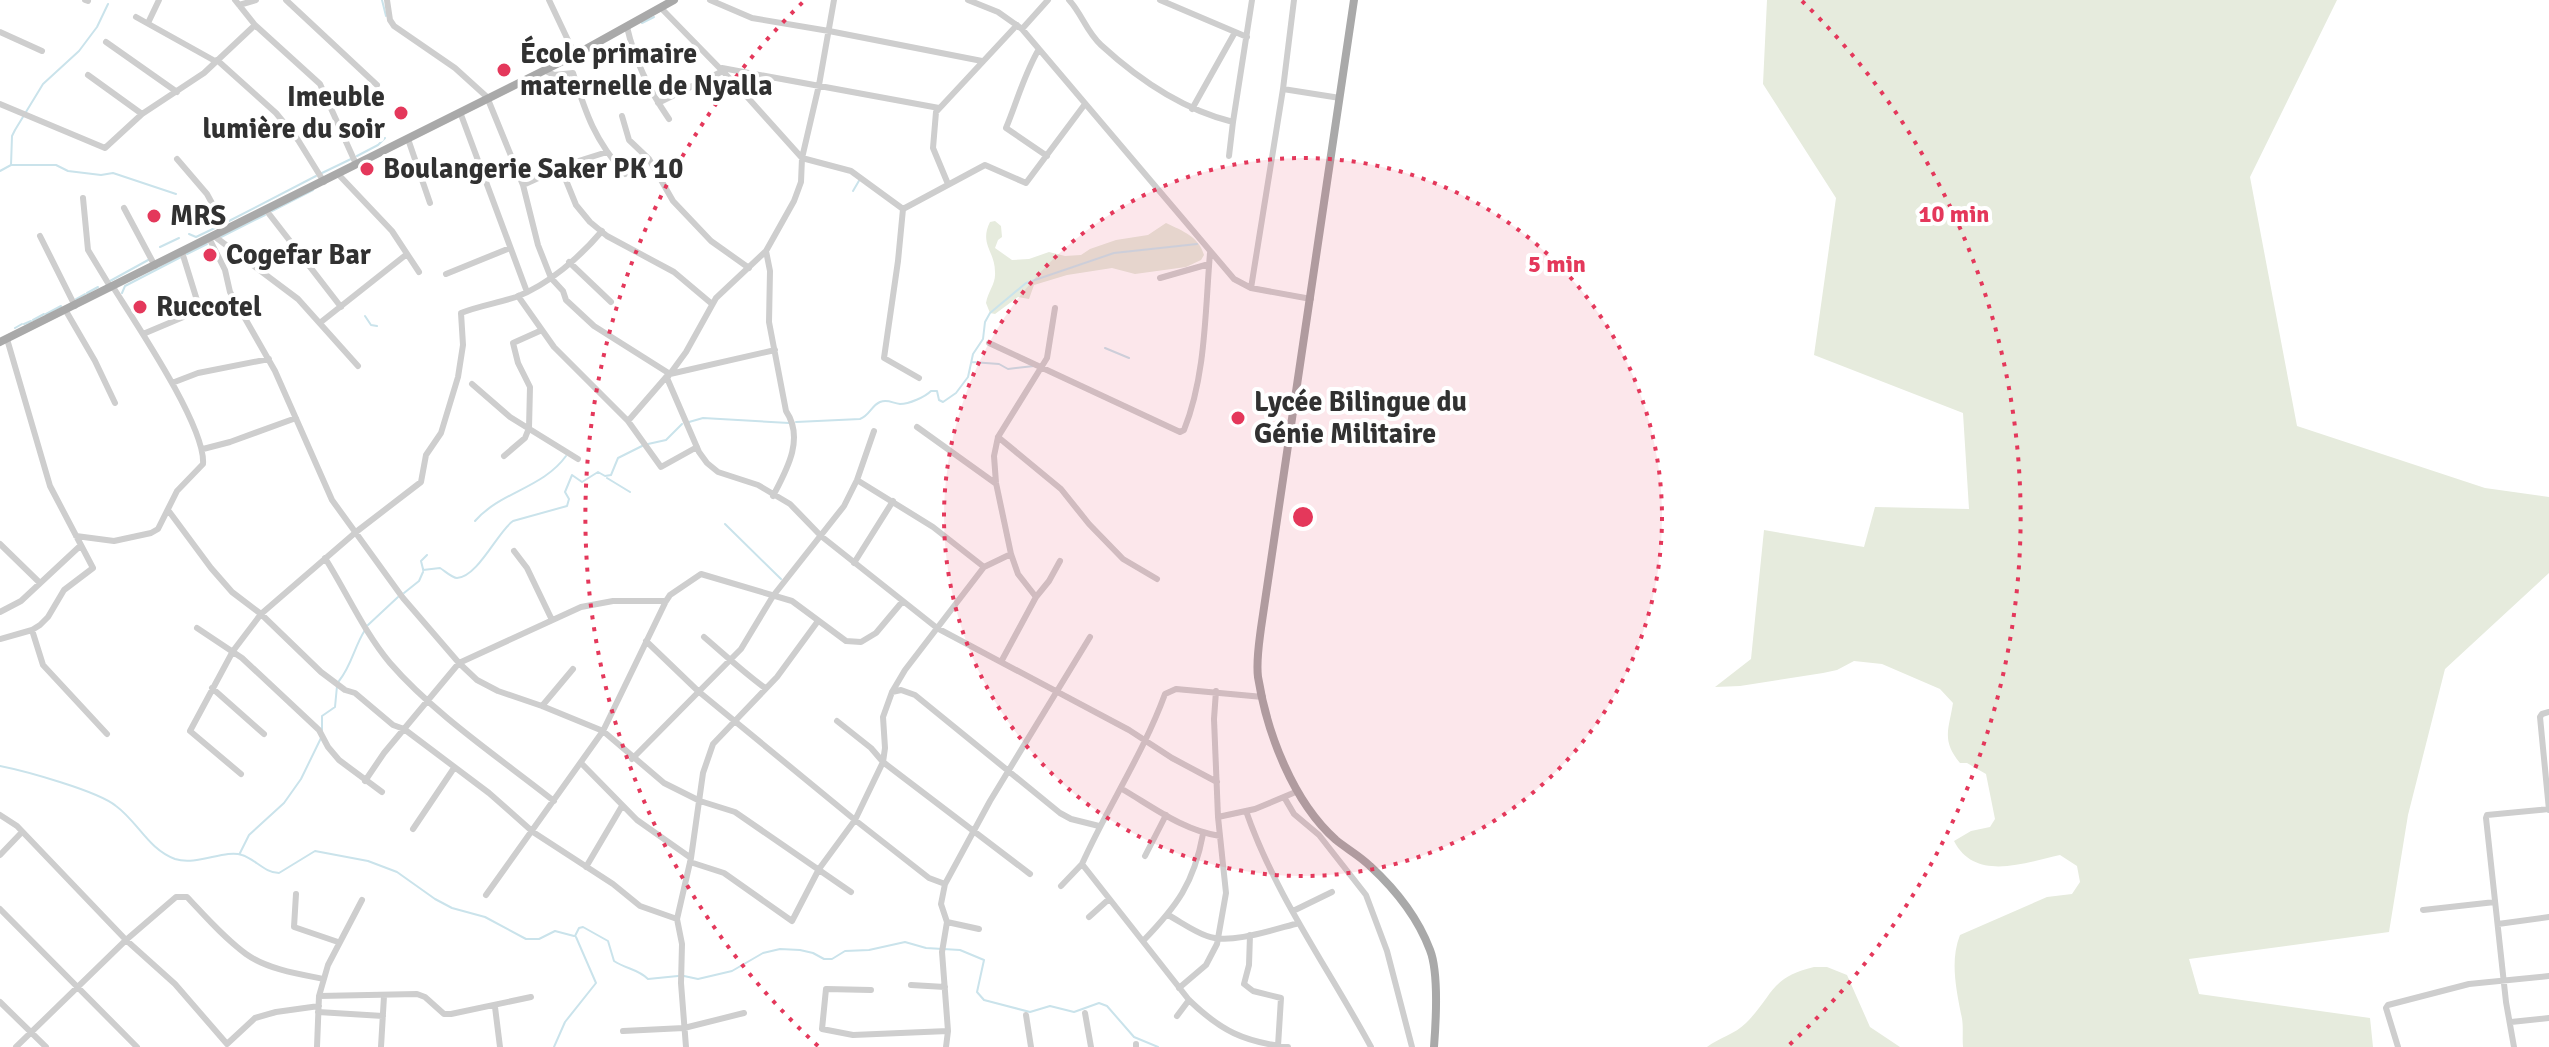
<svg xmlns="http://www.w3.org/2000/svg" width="2549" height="1047" viewBox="0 0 2549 1047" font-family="Signika,sans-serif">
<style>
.green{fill:#e6ebdd}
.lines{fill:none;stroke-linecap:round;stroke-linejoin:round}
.stream{stroke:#cae3eb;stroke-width:2}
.minor{stroke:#cecece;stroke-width:6}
.major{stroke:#a9a9a9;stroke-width:8}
.ring{fill:none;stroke:#e4385b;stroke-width:4;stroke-dasharray:4 8}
.poi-dot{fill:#e4385b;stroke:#fff;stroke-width:3}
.labels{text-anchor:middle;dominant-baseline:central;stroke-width:8;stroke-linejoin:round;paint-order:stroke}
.poi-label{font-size:28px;font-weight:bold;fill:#313131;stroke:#fff;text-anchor:start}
.centre{fill:#e4385b;stroke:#fff;stroke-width:4}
.ring-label{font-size:24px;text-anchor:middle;font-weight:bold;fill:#e4385b;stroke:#fff;stroke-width:8;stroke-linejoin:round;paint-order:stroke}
</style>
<rect width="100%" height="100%" fill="#fff"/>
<path class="green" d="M1767 0H2337L2250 177 2297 426 2485 488 2549 497V573L2445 669 2408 815 2389 932 2189 959 2199 994 2370 1018 2373 1047H1963C1962 1036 1964 1024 1961 1014 1956 988 1950 960 1960 935L2047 897 2072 894 2080 882 2077 866 2060 855C2024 863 1975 882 1954 841L1971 831 1990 827 1995 819 1986 774 1967 763H1960C1941 740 1949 729 1953 703L1940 689 1882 664 1854 661 1837 670 1823 673 1740 686 1715 687 1751 659 1764 530 1864 547 1875 507 1969 509 1963 413 1814 355 1836 198 1763 84Z
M995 221 1001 226 1002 237 998 240 995 248 1012 260 1029 259 1049 252 1065 256 1081 255 1090 249 1116 240 1148 235 1166 223C1183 231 1199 237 1204 255L1201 260 1186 267 1135 274 1112 268 1067 275 1034 285 1029 299 1018 297 995 314 990 313 986 303C988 291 996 284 995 272 995 251 979 244 990 222Z
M1814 967H1827L1847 975 1870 1027 1900 1047H1707C1719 1038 1735 1034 1746 1023 1774 995 1769 978 1814 967Z"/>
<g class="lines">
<path class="stream" d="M382 0 386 16
M642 23 654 17
M357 156 378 145 385 138
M11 165 12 136 15 130 43 84 79 51 97 27 108 4
M0 171 11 165H56L68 171 101 175 113 173 176 194
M322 173 351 159
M853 191 860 179
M272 211 313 190
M227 222 316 176
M189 234 196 237 219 226
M221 237 265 215
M160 247 179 238
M187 254 207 244
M110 281 150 259
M87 293 98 287
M122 293 125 286 181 257
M76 299 85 294
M46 314 61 306
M365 316 371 325 377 326
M33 320 44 314
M24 324 31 321
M15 328 22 324
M1105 348 1129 358
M972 362 999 364 1008 369 1034 366
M689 422 703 418 789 423
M796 422 860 419C870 415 871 406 880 402 888 399 892 403 900 404 909 404 925 397 931 391H937L939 400 943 402 956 393 968 377 973 354 983 339 985 322 990 313 1026 283 1114 253 1197 244
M648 444 666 440 682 424
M607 478 630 492
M475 521C500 492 543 488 566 456
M725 524 781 579
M423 569 421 561 427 555
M423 570 440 568C445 571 452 578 457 578 478 577 498 531 513 521L567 506 569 499 565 492 572 475 582 482 598 472 605 476 611 475 618 458 642 446
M404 593 419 581 423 572
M368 625 398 597
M339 681C352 665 354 647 365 630
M322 731V716L335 707 337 686
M0 766C25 771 98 791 116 806 138 822 148 849 175 859 197 866 225 849 242 855 255 859 265 873 279 873L315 851 368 861 397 872 435 899 452 908 485 917 526 939H539L555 931 574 936
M240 853 249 835 284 803 301 779 321 738
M575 936 579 928 583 927 608 941 614 961C626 969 638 969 648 979L678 976
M684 976 698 979 732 971 763 953 780 949 800 950 813 953 824 959H832L845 951 869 950 905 942 926 948 960 950 984 960 977 992 984 1000 1030 1012 1050 1006 1074 1012 1099 1003 1107 1006 1134 1037 1158 1047
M554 1047 565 1022 596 983 576 937"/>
<path class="minor" d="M85 0 88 1
M235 0 255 25 320 84 356 164
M286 0 377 85
M387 0 390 20 394 26 455 68 487 97 523 185 538 245 551 278 563 291 566 300 594 326 670 374 775 350
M549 0 575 55
M710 0 752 18 829 31 982 61
M834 0 819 85 802 158 801 182 794 201 766 251 716 298 686 352 667 378 699 452 707 463 718 472 758 485 790 504 821 536 937 628 1129 730 1172 758 1217 782
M968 0 998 12 1022 29 1234 279 1251 288 1311 299
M1069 0C1082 14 1086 31 1101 45 1138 79 1184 110 1233 122L1252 0
M1160 0 1247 37
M239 5 256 0
M661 8 741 90 802 158 851 171 903 209 898 261 884 358 919 378
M136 17 215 61
M148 23 159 0
M627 27C635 62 649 90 669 119
M1022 29 1048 0
M0 32 42 51
M106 42 177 92
M1039 49C1024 74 1017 102 1006 128L1047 156
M217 60 276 113 298 140 324 182
M722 68 939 108
M544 70 554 75 573 73C586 114 595 141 625 174
M88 75 142 114
M1283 89 1340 98
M658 103 723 71
M0 104 105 148 142 114 204 73 255 25
M1192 109 1234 34
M460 112 527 292
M622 116 629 140 649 159 673 201 711 241 749 268
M408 139 430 203
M1229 156 1233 122
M177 159 207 194 226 229
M561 168 576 205 590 222 607 236 674 272 712 304
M338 174 392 231 419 272
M948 184 933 148 936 112 1017 25
M523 185 569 164 607 152
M83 198 88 250 111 288
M124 208 155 266
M903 209 985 165 1026 183 1085 104
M266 210 341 307
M40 236 75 306
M214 236 298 299 358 366
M209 238 225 270 230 292 275 371 332 500 403 598 459 663 477 680 498 691 542 706 603 731 664 783 700 801 735 812 851 892
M766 251 770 271 769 322 786 411C805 439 786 471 773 496
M569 262 611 302
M446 274 510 248
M1160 278 1209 264
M1251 288 1283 89 1294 0
M518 296 554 347 628 421 661 467 697 447
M66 311 95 361 115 403
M321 322 407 254
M143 334 200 310 182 252
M989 343 1180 432 1184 430C1206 375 1205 312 1210 253
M172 383 198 373 269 359
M472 384 510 417 578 459
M628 421 667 376
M917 427 995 483
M998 437 1061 489 1089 524 1123 559 1157 579
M203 449 230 442 296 418
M504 456 525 438 529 428 530 387 518 363 513 343 542 330
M857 480 933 527 984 567 1011 554 1018 574 1036 597 1001 662
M168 510 211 568 232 592 261 614 321 672 345 690 355 693 393 725 404 729 489 793 533 832 613 884 640 906 677 919
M76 536 114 541 151 533 158 529 177 491 203 464C206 427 135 322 113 287
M0 544 40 583
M514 551 527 568 552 620
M1011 554 996 483 994 456 998 437 1047 358 1055 308
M325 558C347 593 364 632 390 663 434 714 501 759 554 801
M854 563 893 501
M1036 597 1049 581 1060 561
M0 612 21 601 80 546
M197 628 242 658 319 730 328 747 339 760 382 792
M32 630 43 665 107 734
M704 637C725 655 742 671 765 688
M0 639 32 630 40 625 48 617 64 590 93 568 50 486 7 339
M646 641 698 691 855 820 929 878 945 884
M212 688 264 734
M892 692 901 690 915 695 1060 813 1071 819 1099 826
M1263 697 1176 689 1165 694C1143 754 1108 806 1082 864L1189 1000C1221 1031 1244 1042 1288 1047
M542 706 573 669
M2549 712 2542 714 2540 717 2549 810
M837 721 871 748 883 762
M632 759 741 649 773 596 844 506 857 480 874 431
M883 762 885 748 883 717 892 692 905 670 984 567
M581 763 637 820 691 858 677 919 682 944 681 983 686 1047
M241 774 190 731 233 651 261 614 356 532 421 482 426 455 441 433 458 377 463 345 461 313C478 306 498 303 516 297 548 285 580 257 602 231
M365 781 384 753 459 663 581 607 613 601H666
M1122 789C1153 807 1184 831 1220 836
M1284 797 1294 814 1319 835 1366 895 1387 951 1412 1047
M1246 811C1275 895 1329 969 1371 1047
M0 815 17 826 126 940 175 984 227 1044 255 1018 276 1012 319 1006
M1218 817 1255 809 1298 791
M413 829 454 768
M0 855 22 832
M1145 856 1166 815
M691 858 703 773 713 744 777 677 818 621
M690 862 724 873 792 921 819 869 855 820 883 762 1030 874
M586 867 622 806
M1061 886 1082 864
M296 894 294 927 338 942
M486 895 603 731 666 601 670 595 701 574 792 601 846 641 861 642 876 633 902 602
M0 909 137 1047
M2423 910 2495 902
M1293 911 1332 892
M1168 915C1181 922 1193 931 1207 936 1230 945 1275 929 1299 923
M1089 917 1109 899
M947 922 979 929
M2498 924 2549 917
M1250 935 1249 965 1244 984 1253 991 1281 998 1278 1046
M1143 941C1177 906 1194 883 1203 834
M911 985 945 987
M1179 988 1206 965 1217 944 1226 893 1218 817 1214 719 1216 691
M871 990 826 989 822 1029 853 1035 948 1031
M319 996 328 965 362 900
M0 1002 46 1047
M495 1007 500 1047
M318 1012 383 1016
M1085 1013 1091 1047
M1026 1015 1031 1047
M1177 1016 1189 1000
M2511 1022 2549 1018
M623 1031 684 1028 744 1013
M1136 1044V1047
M16 1047 126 940 176 897H187C205 916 224 938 246 954 267 969 298 974 324 979
M317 1047 319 996 417 994 425 997 444 1014H451L531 997
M381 1047 384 996
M946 1047 948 1031 942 952 947 922 941 904 945 884 990 801 1090 637
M2398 1047 2386 1008 2388 1005 2469 984 2549 976
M2514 1047 2506 1002 2486 818 2487 815 2549 809"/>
<path class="major" d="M1354 0 1261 628C1259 644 1256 661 1258 677 1267 733 1293 802 1336 840 1347 849 1360 856 1370 866 1395 889 1418 918 1430 950 1439 973 1436 1021 1434 1047
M0 342 575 55 674 0"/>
</g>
<circle cx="1303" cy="517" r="359" fill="#e4385b" fill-opacity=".12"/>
<g class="ring">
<circle cx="1303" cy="517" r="359"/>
<path d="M818 1046A718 718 0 0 1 804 1M1802 1A718 718 0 0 1 1788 1046"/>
</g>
<g class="poi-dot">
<circle cx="504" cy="70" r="8"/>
<circle cx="401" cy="113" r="8"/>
<circle cx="367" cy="169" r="8"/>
<circle cx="154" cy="216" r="8"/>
<circle cx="210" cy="255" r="8"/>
<circle cx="140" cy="307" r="8"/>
<circle cx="1238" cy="418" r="8"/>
</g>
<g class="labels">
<g class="poi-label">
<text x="520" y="54">École primaire<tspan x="520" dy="32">maternelle de Nyalla</tspan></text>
<text x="385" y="97" text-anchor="end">Imeuble<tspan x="385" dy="32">lumière du soir</tspan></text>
<text x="383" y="169">Boulangerie Saker PK 10</text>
<text x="170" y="216">MRS</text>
<text x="226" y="255">Cogefar Bar</text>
<text x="156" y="307">Ruccotel</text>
<text x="1254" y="402">Lycée Bilingue du<tspan x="1254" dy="32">Génie Militaire</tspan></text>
</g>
</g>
<circle cx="1303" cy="517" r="12" class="centre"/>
<g class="ring-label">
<text x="1954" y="222">10 min</text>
<text x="1557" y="272">5 min</text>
</g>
</svg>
